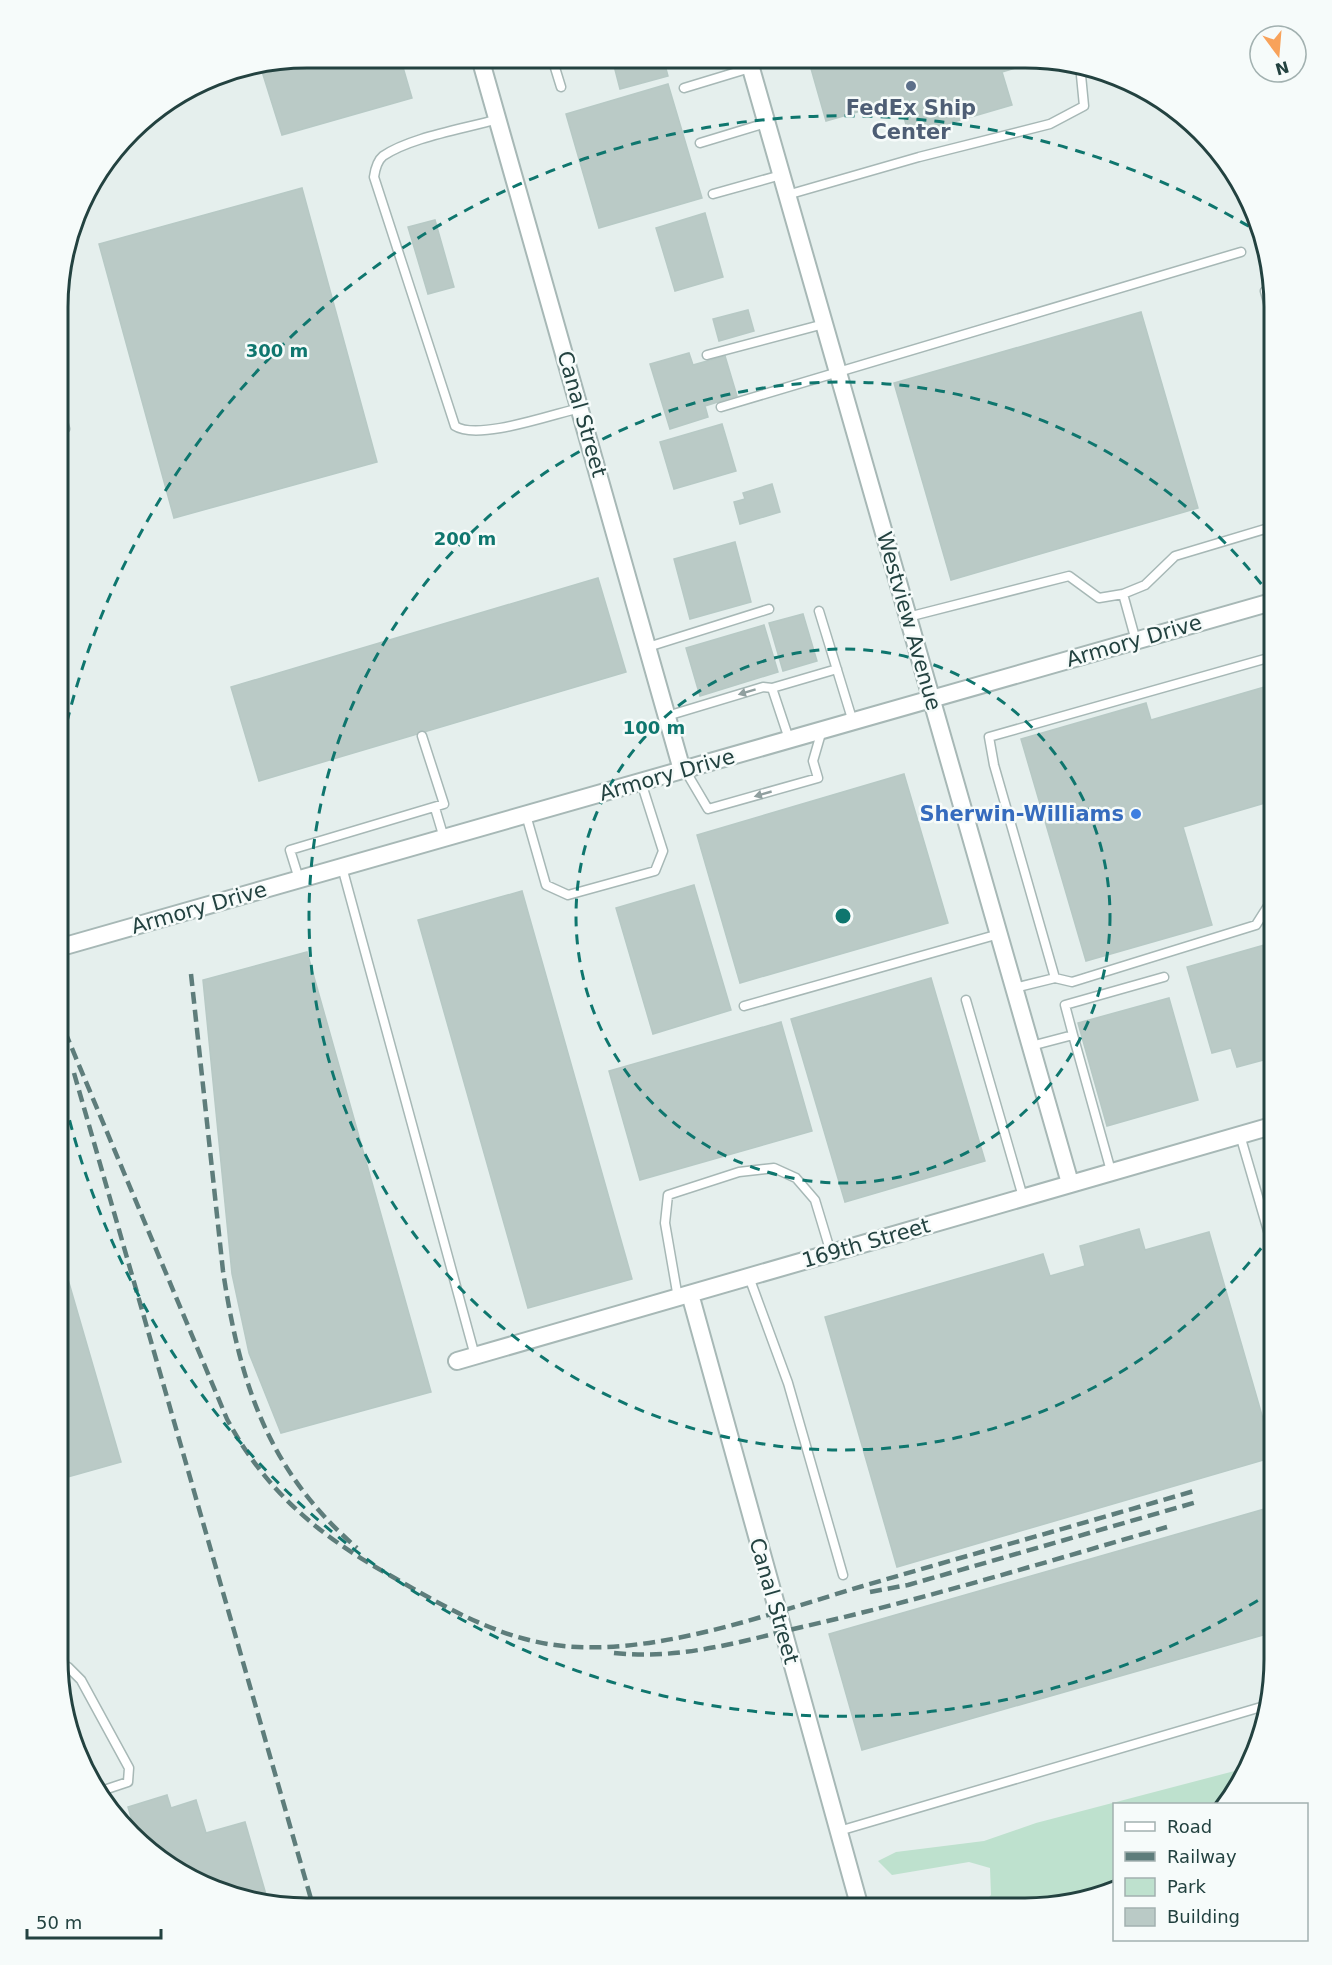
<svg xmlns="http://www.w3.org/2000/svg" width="1332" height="1965" viewBox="0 0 1332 1965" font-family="'DejaVu Sans',sans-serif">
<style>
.green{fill:#bee1ce}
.building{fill:#bacac6;stroke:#b7c9c5;stroke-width:1.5}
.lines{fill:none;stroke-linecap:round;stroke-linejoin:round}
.service-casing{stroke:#a7b8b6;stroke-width:11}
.minor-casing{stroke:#a7b8b6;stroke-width:20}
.service{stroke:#fff;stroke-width:8}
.minor{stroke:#fff;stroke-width:16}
.rail{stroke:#5e7d7b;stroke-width:4.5;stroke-dasharray:12 6;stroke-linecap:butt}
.oneway{fill:#91a0a0}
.ring{fill:none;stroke:#0f766e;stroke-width:3;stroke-dasharray:10 8}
.service-dot{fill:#5c6f8a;stroke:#f6fbfa;stroke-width:2}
.shop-dot{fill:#3f7fe0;stroke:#f6fbfa;stroke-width:2}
.labels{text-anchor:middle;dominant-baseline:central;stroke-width:5;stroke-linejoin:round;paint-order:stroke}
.service-label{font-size:21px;font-weight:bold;fill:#4e5e75;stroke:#f6fbfa}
.street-label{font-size:21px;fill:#234240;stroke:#f6fbfa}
.shop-label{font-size:21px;font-weight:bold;fill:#366cbe;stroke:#f6fbfa;text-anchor:end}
.rim{fill:none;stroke:#234240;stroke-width:3}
.centre{fill:#0f766e;stroke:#f6fbfa;stroke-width:3}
.ring-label{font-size:18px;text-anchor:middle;font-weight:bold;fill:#0f766e;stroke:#f6fbfa;stroke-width:5;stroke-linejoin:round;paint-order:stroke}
</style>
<rect width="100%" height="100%" fill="#e5efed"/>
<path class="green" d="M1246 1768 1226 1804H1114V1890L1025 1908H978L991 1895 990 1868 969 1862 892 1875 878 1861 896 1852 984 1841 1036 1823Z"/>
<path class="building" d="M307 57H400L412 98 282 135 260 65Z
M612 58H663L668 76 620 89Z
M808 58 1046 59 1002 72 1012 105 909 135 899 100 826 121Z
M668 84 702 198 599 228 566 114Z
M302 188 377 462 174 518 99 244Z
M705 213 723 277 675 291 656 228Z
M435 220 454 287 428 294 408 227Z
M748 310 754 331 719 341 713 319Z
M1141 312 1198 508 951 580 894 383Z
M689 353 693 365 725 356 737 396 705 406 708 417 670 429 650 364Z
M722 424 736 471 674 489 660 442Z
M772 484 780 512 740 524 734 502 745 499 743 493Z
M735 542 751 602 690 619 674 559Z
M598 578 626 672 259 781 231 687Z
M803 614 817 661 783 671 769 623Z
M764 625 778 672 700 696 686 648Z
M1275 684V800L1183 827 1212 925 1086 961 1021 739 1146 703 1151 720Z
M904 774 948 923 740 983 697 835Z
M694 885 731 1010 653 1034 616 908Z
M522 891 632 1279 528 1308 418 920Z
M1275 942V1057L1237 1067 1231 1048 1212 1053 1187 967Z
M307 952 431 1392 281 1433 249 1353 232 1274 203 980Z
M931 978 985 1161 845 1202 791 1019Z
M1169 998 1198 1100 1107 1126 1078 1023Z
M781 1022 812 1131 640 1180 609 1071Z
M1139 1229 1145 1250 1209 1232 1274 1457 897 1567 825 1317 1043 1254 1050 1276 1085 1266 1080 1246Z
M58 1245 121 1462 57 1480Z
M1275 1506 1274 1632 862 1750 829 1634Z
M167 1795 171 1808 196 1800 206 1833 245 1822 269 1905 212 1889 155 1857 137 1838 128 1807Z"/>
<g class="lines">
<defs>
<path id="service" d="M552 58 561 87
M710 58 711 61
M483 66 508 58
M684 88 750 68
M498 119C464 129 411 137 383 156 377 161 375 170 374 177L455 426C478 441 553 414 580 408
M700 143 766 123
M713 194 781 175
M787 195 919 157 1050 124 1084 106 1080 65
M1265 291 1275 328
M707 355 824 324
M721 407 1241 252
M59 431 65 429 59 406
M819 611 853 722
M908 617 1069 576 1099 598 1123 594
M1136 641 1123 594 1145 585 1175 556 1275 526
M648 647 769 609
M772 688 837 669
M667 716 763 687 772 688 789 739
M685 770 708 809 818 778 813 761 822 730
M435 808 444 838
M526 815 546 885 568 895 655 871 663 851 641 782
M966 821 1007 810
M342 867 475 1356
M299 879 290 850 444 804 422 736
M1055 978 1072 982 1256 925 1275 895
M1014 988 1055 978 994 765 989 737 1275 656
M966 1000 1023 1197
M744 1006 999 934
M1073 1035 1065 1005 1164 977
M1031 1046 1073 1035 1111 1171
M1240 1135 1275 1255
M749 1277 788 1383 843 1575
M678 1298 665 1223 668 1195 739 1172 774 1168 796 1178 815 1200 831 1253
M59 1669 68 1667 81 1680 129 1768 128 1782 98 1792
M839 1831 1268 1705"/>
<path id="minor" d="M480 58 682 770
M748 58 1070 1183
M58 948 1275 601
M690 1294 860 1908
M457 1361 1275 1125"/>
</defs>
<use href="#service" class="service-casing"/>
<use href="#minor" class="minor-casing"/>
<use href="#service" class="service"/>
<use href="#minor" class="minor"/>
<path class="rail" d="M191 974 223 1271C240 1384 268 1471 357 1548
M58 1015 227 1419C264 1489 318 1535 386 1573 438 1603 489 1634 548 1644 647 1660 768 1614 863 1586 973 1554 1084 1523 1194 1491
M74 1073 313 1906
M870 1592 908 1585 1197 1502
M614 1653C680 1660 739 1642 802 1627 925 1599 1046 1562 1167 1527"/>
</g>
<defs><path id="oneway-solid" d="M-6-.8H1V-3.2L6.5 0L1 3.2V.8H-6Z" transform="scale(1.5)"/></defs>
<g class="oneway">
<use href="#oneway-solid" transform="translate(747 692) rotate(163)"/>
<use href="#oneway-solid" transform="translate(763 794) rotate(164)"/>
</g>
<g class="ring">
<circle cx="843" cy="916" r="267"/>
<path d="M1272 1234A534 534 0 1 1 1272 598"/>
<path d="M1273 1591A800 800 0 0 1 59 1075M59 757A800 800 0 0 1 1255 230"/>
</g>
<circle class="service-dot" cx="911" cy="86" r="6"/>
<circle class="shop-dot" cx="1136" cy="814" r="6"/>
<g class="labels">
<g class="service-label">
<text x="911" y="108">FedEx Ship<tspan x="911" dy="24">Center</tspan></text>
</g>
<g class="street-label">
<text transform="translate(582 414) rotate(74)">Canal Street</text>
<text transform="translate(909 621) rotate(74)">Westview Avenue</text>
<text transform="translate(1134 641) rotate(-16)">Armory Drive</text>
<text transform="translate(667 775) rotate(-16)">Armory Drive</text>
<text transform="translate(199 908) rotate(-16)">Armory Drive</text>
<text transform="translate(866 1243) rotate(-16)">169th Street</text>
<text transform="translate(774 1601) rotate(74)">Canal Street</text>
</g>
<g class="shop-label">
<text x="1124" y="814">Sherwin-Williams</text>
</g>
</g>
<path d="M0 0H1332V1965H0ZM307 68H1025A239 239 0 0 1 1264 307V1659A239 239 0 0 1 1025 1898H307A239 239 0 0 1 68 1659V307A239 239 0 0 1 307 68Z" fill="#f6fbfa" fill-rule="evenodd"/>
<path class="rim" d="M307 68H1025A239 239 0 0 1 1264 307V1659A239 239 0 0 1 1025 1898H307A239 239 0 0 1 68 1659V307A239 239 0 0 1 307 68Z"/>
<circle cx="843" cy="916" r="9" class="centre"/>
<g class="ring-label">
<text x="277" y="357">300 m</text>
<text x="465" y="545">200 m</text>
<text x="654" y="734">100 m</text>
</g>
<rect x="1113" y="1803" width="195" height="138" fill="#f6fbfa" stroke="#a2b1b0" stroke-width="1.5"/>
<rect x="1125" y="1822" width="30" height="9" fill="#ffffff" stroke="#a2b1b0" stroke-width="1.5"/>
<text x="1167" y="1833" font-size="18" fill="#234240">Road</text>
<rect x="1125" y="1852" width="30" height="9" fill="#5e7d7b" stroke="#a2b1b0" stroke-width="1.5"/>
<text x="1167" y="1863" font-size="18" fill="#234240">Railway</text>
<rect x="1125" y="1878" width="30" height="18" fill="#bee1ce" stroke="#a2b1b0" stroke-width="1.5"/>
<text x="1167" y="1893" font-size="18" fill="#234240">Park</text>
<rect x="1125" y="1908" width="30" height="18" fill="#bacac6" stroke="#a2b1b0" stroke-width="1.5"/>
<text x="1167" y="1923" font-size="18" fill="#234240">Building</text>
<g transform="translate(1278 54) rotate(164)"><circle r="28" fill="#f6fbfa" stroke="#a2b1b0" stroke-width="1.5"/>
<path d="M0-4.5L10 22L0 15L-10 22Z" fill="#f8a25a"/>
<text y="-9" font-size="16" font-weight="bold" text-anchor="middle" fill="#234240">N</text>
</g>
<path d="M27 1929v9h134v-9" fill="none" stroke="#234240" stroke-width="3"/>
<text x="36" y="1929" font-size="18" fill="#234240" stroke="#f6fbfa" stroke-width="4.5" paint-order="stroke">50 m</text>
</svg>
